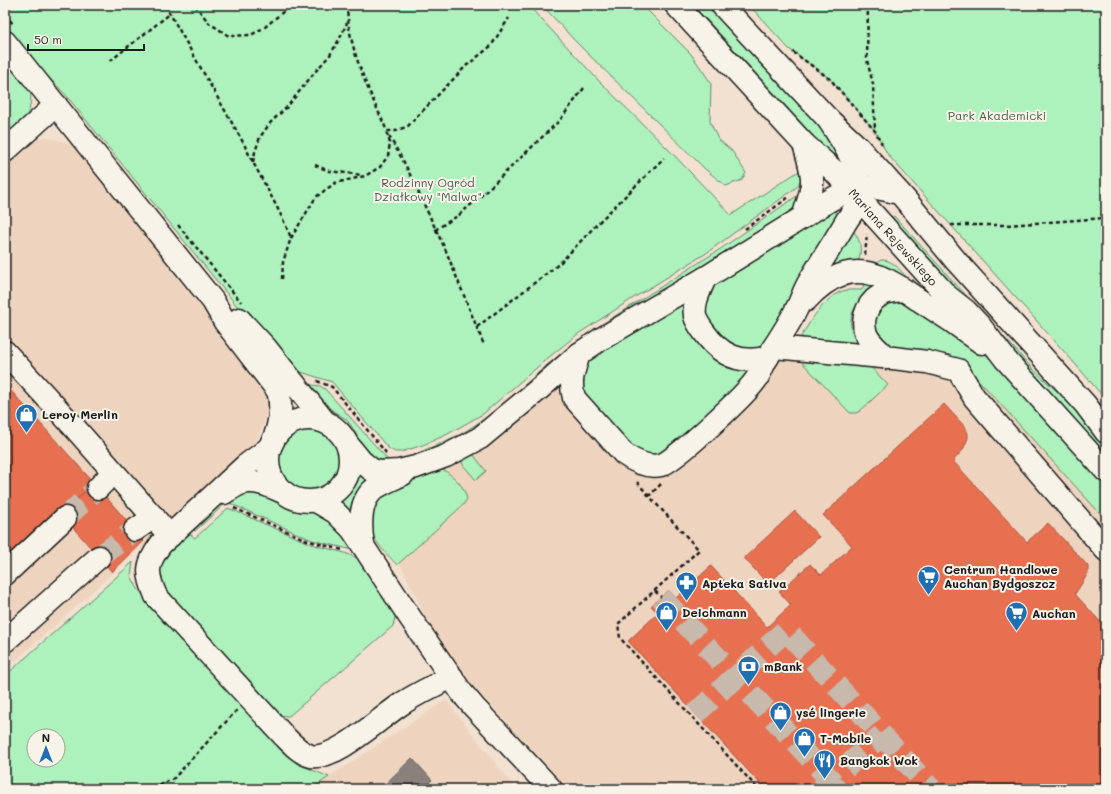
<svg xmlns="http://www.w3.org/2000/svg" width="1111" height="794" viewBox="0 0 1111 794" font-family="Mali,sans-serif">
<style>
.built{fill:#eed4bf}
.green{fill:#adf1bc;stroke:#64866c;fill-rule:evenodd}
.shops{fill:#e76f51;stroke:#aa5641}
.industry{fill:#8a817c;stroke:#69635f}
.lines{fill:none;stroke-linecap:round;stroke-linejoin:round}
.minor-tunnel{stroke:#c7baac;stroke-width:22;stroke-dasharray:22 11;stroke-linecap:butt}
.minor-casing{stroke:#1c1c1c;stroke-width:25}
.path{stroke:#1c1c1c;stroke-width:2.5;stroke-dasharray:4 3;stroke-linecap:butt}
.minor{stroke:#f7f3e8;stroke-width:22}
.labels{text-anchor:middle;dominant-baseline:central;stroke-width:4;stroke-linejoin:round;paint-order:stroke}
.park-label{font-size:12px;fill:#485c4c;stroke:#f7f3e8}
.street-label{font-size:12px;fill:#1c1c1c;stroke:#f7f3e8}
.poi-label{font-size:12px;font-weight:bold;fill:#1c1c1c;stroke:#f7f3e8;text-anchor:start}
</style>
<rect width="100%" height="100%" fill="#f2e1d0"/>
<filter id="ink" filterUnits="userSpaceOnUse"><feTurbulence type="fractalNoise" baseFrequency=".025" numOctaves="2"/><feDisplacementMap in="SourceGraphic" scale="8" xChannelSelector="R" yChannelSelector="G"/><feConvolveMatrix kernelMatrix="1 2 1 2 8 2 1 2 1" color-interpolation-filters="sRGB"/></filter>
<g filter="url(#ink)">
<path class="built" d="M46 137 72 144 263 379 271 405 254 447 5 670V165L35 139Z
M767 334 895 340 944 343 1106 510V789H569L465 677 428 622 387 536 432 482 562 383Z
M446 700 516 789H311Z"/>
<path class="green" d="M5 5H528L600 82 671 152 731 215 799 171 801 179 797 187 705 254 635 297 578 334 549 357 483 414 446 435 423 445 401 452H395L388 448 332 382 298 371 293 375 65 94 19 47 5 30Z
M542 5H642L691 54 711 83 710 122 718 139 732 151 746 173 742 180 726 186 705 169 576 42Z
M692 5H708L750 46 833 139 847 173 708 21Z
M749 5H1106V400L1077 366 888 155 875 131 830 79 789 49Z
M5 57 30 90C34 108 24 128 5 134Z
M804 191 798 205 792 211 467 434 403 463 391 465 372 459 360 444 355 431 346 419 327 407 305 384 320 386 325 389 389 461H400L461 434 492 414 547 365 596 328 722 248Z
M835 211 842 218 762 352 738 351 706 325V290L736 270Z
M894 216 1033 369 1076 409 1106 446V459L889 220Z
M850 227C862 239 863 252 856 267L821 275Z
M881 260C894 259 902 273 910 281L913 279 929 296 933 293 960 314 970 326 889 274 870 267Z
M865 281 876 284C862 295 846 312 852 332 854 338 858 344 860 349L797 344C807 326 820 303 838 293 844 289 855 290 862 290Z
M685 299 688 313 752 366 738 387 661 455 640 457 580 399 584 361Z
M902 299 979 349 1000 367 1106 484V520L962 362 950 355 891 347 879 340 873 323 880 306Z
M796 356 868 364 888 385 860 411 856 413H850Z
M277 458a32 32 0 1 1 64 0a32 32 0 1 1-64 0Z
M473 454 486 471 476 480 463 465 461 459Z
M444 470C455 478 464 485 467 499L463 505 397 565C388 555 377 545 372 533 369 523 371 504 379 497 382 494 388 492 392 489 409 479 423 472 444 470Z
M361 471 370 476 352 516 339 502 351 492Z
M243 487 275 500 295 510 318 513 324 515 355 544 349 549 312 540 227 502 195 531 194 530 236 490Z
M228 508 311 544 345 553 360 559 396 613 393 626 289 716 274 715 164 593C151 561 167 553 189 533L195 538Z
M133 562 131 576 138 589 296 763 329 777 311 789H5V676ZM34 736H58V760H34Z"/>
<path class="shops" d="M5 384 94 483 5 566Z
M944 404 966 428 968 434V438L963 450 953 461 1027 542 1048 523 1088 566V573L1084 580 1075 594 1106 628V789H765L628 641 658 613 651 606 669 590 676 598 711 566 767 627 791 605 779 592 810 564 821 575 852 546 823 515Z
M94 483 144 541 112 572 61 514Z
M795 511 819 537 768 584 744 558Z"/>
<path class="industry" d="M412 758 432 780 423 789H380Z"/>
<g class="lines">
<path class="minor-tunnel" d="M65 518 98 488
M99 557 135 530
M661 597 839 789
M695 714 786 630 931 789
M821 789 882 735"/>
<defs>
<g id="minor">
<path id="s1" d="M676 5 804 144 834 171 947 296 966 311 980 326 1006 360 1106 471"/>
<path d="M722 5 828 119 859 148 904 198 957 262 1085 404 1106 432"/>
<path d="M5 42 213 301 225 322 278 391C283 407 279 430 271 445 269 449 250 462 245 466 217 492 189 518 161 544 146 564 146 573 156 596L284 736C291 743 300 753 311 756 335 761 382 716 403 703 418 693 435 685 452 677"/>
<path d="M5 151 56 105"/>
<path d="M803 217C807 205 813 191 812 178 811 166 807 155 804 144"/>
<path d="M705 278C700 290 693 302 695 316 696 321 701 328 704 332 720 355 740 365 768 357"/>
<path d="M806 300C828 276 853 263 885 279 897 284 908 293 919 300 940 313 962 328 982 343"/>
<path d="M239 319 266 348 325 422"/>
<path d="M774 347 893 358 927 362 958 370 974 397 1106 550"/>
<path d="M5 352 74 427 170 536"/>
<path d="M579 354C574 370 569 380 574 398L624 454C635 462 647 468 661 465 675 461 748 393 757 378 761 371 764 363 768 356 778 341 788 326 796 310 801 301 804 290 809 282 821 261 835 241 847 220 851 214 858 206 859 199 865 174 841 139 828 119"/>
<path d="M887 358C880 351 870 344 866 334 860 318 869 299 885 293 890 291 897 291 903 290"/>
<circle cx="309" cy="460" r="41"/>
<path d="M348 445 361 461 372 470 380 472 399 471 416 467 446 456 480 438 538 390 579 354 601 339 705 278 832 199C862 183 867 185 899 193"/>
<path d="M98 488 113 473"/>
<path d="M224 493C229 490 235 486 240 484 255 478 272 487 285 493"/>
<path d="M316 501 335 512 352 529 409 616 462 693 474 707 551 789"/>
<path d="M135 530 154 517"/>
<path d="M363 545C360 526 358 499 377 487 385 482 395 478 403 474"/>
<path d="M5 574 65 518"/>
<path d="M5 641 99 557"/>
</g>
</defs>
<use href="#minor" class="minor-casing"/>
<path class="path" d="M165 5 244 144C259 176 278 205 291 238
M195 5 209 23 229 36 251 35 265 27 291 5
M347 5C348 50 369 90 387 131
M868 5 867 60 873 84 875 131
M5 15 14 25
M793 52 830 79 875 131 882 144
M110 61 171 13
M389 136 405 164 446 251 484 345
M253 162 255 152 260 137 271 122 287 107 314 73 330 55 340 38 347 23
M315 165 329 171 362 175
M178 225 241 302
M951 225H1006L1106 218
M745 229 789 197
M435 230 459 215 483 194 560 120 584 88
M865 255 867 234
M282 279 283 262 291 238 316 197 335 183 365 176 380 167 388 156 390 143 386 131H396L408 126 466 66 491 46 509 18
M477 327 559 264 600 221 664 158
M317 381 332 387 387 454
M637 482 649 496
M661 484 649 496 699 550 618 624 620 638 758 789
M234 508 309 541 343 550
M655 591 661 597
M153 789 174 778 237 710"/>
<use href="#minor" class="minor"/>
</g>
</g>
<defs>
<symbol id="shop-pin" viewBox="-11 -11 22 30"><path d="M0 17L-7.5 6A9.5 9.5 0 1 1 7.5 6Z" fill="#1f6fb2" stroke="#f7f3e8"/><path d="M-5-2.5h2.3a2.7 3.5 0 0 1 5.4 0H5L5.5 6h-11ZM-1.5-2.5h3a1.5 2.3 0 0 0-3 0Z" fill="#fff"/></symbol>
<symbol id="supermarket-pin" viewBox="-11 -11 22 30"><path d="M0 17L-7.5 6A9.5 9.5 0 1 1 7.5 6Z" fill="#1f6fb2" stroke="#f7f3e8"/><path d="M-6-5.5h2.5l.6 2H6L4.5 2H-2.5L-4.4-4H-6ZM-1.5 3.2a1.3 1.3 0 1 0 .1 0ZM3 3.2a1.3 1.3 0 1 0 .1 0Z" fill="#fff"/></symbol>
<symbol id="pharmacy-pin" viewBox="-11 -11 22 30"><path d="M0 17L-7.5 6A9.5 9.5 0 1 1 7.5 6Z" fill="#1f6fb2" stroke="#f7f3e8"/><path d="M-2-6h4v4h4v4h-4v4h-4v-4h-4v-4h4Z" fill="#fff"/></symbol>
<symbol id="bank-pin" viewBox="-11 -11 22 30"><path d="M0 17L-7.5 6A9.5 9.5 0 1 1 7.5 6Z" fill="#1f6fb2" stroke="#f7f3e8"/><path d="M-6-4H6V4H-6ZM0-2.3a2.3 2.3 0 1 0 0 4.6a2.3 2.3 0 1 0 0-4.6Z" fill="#fff"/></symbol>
<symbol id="restaurant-pin" viewBox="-11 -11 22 30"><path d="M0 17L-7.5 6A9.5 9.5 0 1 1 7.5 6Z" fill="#1f6fb2" stroke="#f7f3e8"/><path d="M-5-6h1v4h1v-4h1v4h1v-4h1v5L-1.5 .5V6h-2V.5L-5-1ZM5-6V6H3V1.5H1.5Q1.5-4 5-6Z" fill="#fff"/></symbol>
</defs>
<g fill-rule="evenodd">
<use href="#shop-pin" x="14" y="402" width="25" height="34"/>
<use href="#supermarket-pin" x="916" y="564" width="25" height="34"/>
<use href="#pharmacy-pin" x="674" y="570" width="25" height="34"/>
<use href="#shop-pin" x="654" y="600" width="25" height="34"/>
<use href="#supermarket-pin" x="1004" y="600" width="25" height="34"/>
<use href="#bank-pin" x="736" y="654" width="25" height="34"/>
<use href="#shop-pin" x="768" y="700" width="25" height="34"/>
<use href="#shop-pin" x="792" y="726" width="25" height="34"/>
<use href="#restaurant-pin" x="812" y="748" width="25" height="34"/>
</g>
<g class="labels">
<g class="park-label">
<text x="997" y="115">Park Akademicki</text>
<text x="428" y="182">Rodzinny Ogród<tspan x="428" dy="14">Działkowy "Malwa"</tspan></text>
</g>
<g class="street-label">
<text stroke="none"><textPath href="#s1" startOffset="318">Mariana Rejewskiego</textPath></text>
</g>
<g class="poi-label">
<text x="42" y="414">Leroy Merlin</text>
<text x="944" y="569">Centrum Handlowe<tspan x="944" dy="14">Auchan Bydgoszcz</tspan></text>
<text x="702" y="583">Apteka Sativa</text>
<text x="682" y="612">Deichmann</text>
<text x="1032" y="613">Auchan</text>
<text x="764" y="666">mBank</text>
<text x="796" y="712">ysé lingerie</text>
<text x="820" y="738">T-Mobile</text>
<text x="840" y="760">Bangkok Wok</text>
</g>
</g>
<rect width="1111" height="794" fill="none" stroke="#f7f3e8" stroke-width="20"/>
<rect x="10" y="10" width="1091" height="774" fill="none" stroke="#1c1c1c" stroke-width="1.5" filter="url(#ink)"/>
<g transform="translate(46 748)"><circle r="19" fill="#f7f3e8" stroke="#9f9d96"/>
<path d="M0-3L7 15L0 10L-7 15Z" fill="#1f6fb2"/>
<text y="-6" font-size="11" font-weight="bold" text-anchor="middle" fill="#1c1c1c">N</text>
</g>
<path d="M28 44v6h116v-6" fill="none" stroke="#1c1c1c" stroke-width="2"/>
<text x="34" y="44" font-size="12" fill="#1c1c1c" stroke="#f7f3e8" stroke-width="3" paint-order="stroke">50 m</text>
</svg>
